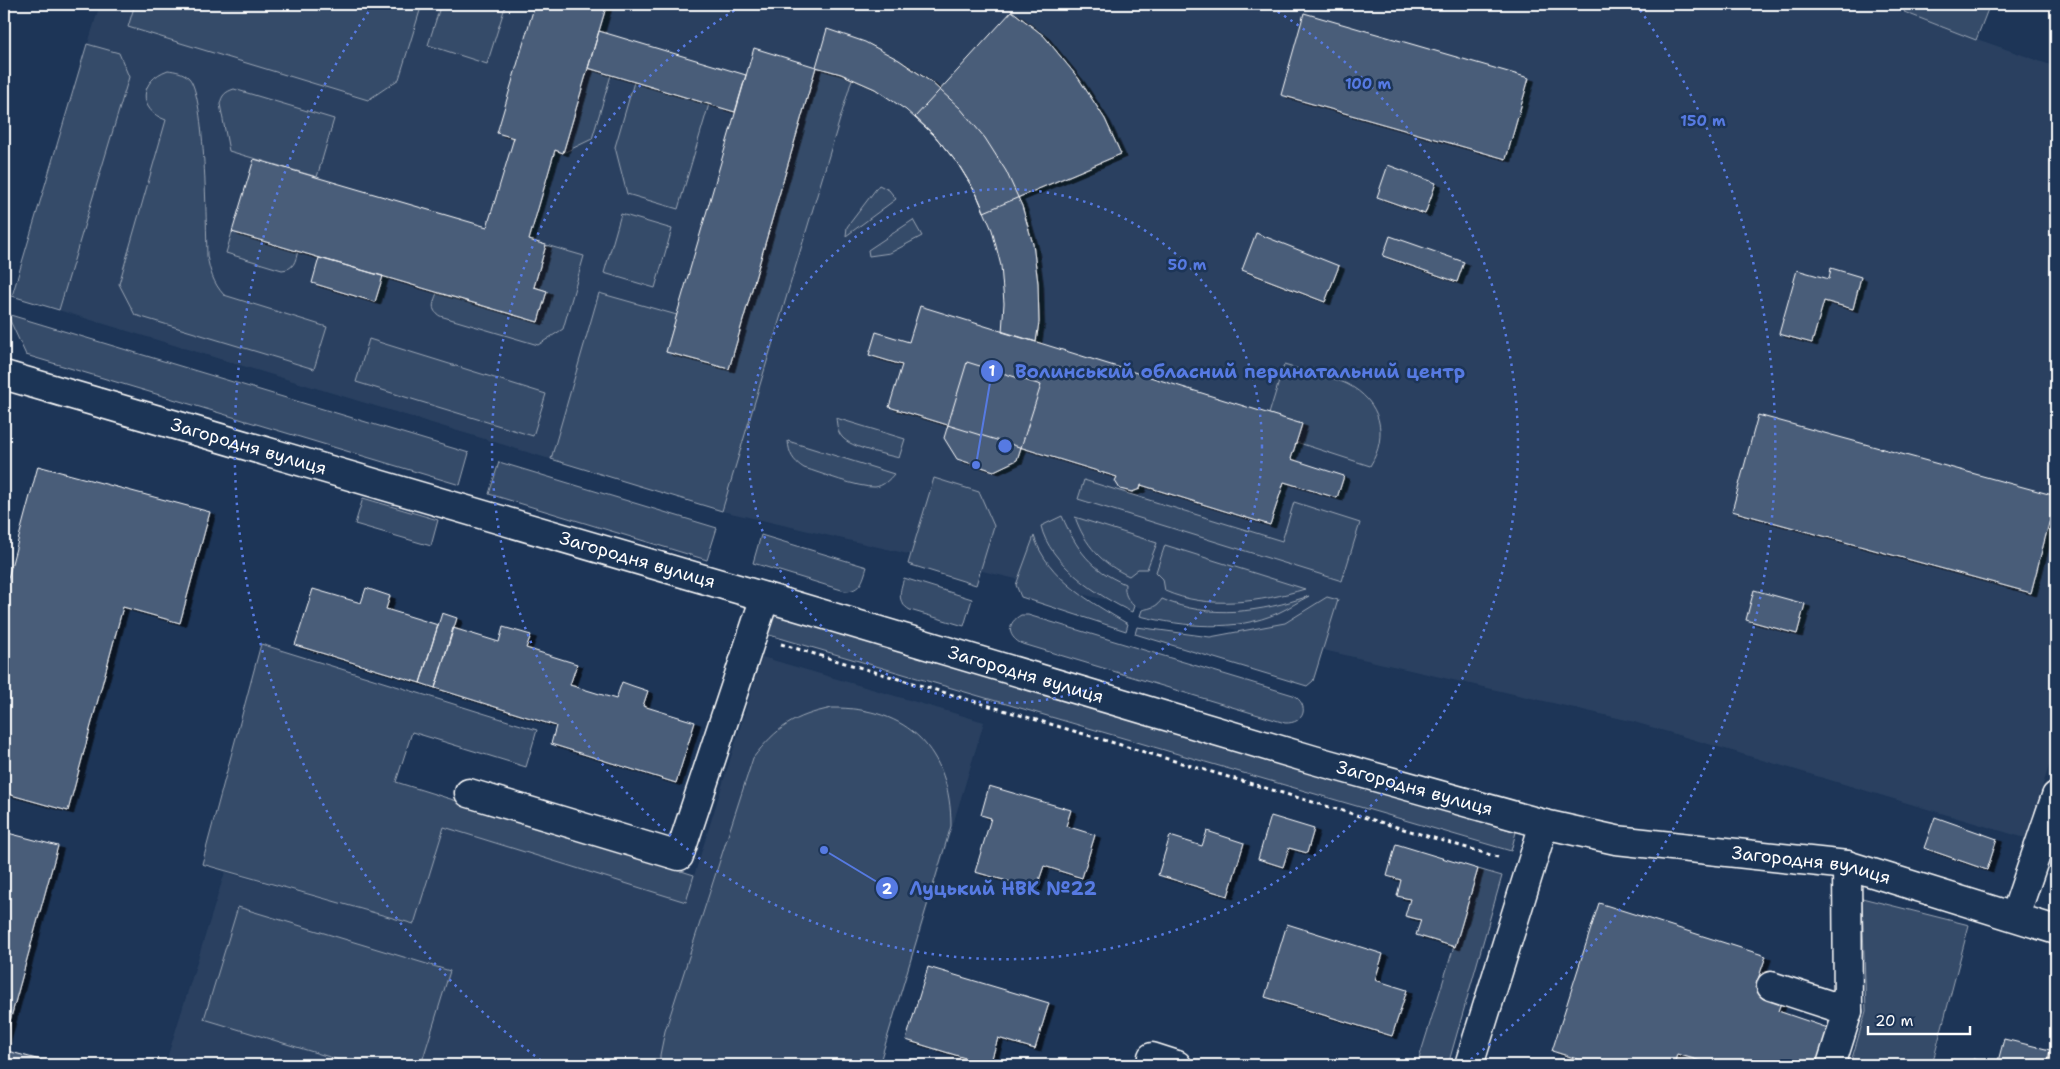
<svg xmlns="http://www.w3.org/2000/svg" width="2060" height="1069" viewBox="0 0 2060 1069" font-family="'Shantell Sans',sans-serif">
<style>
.built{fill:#2a4161}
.green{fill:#364b69;stroke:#9aa5b4}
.building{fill:#4a5d79;stroke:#fff;filter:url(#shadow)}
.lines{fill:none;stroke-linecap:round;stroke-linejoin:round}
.minor-casing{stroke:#fff;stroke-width:31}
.path{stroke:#fff;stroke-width:3;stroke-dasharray:4 4;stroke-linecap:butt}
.minor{stroke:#1d3557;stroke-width:28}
.ring{fill:none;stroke:#567ae2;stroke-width:2.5;stroke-dasharray:2.5 5}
.labels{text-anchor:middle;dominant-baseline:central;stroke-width:5;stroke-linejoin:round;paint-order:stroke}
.street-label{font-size:18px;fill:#fff;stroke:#1d3557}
.centre{fill:#567ae2;stroke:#1d3557;stroke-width:2.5}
.ring-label{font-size:15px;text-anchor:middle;font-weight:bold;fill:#567ae2;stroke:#1d3557;stroke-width:5;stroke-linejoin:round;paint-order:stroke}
.leader{fill:none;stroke:#567ae2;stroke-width:2}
.callout-dot{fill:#567ae2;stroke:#1d3557;stroke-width:2}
.mark-label{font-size:15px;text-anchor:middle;font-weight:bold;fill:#fff}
.callout-label{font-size:19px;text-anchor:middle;font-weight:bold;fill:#567ae2;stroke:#1d3557;stroke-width:5;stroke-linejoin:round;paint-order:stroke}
</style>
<defs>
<filter id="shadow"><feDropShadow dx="5.5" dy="3" stdDeviation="0" flood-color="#0009"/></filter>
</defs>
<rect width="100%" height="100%" fill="#1d3557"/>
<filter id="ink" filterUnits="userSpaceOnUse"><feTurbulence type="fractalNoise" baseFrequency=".02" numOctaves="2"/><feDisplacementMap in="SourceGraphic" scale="10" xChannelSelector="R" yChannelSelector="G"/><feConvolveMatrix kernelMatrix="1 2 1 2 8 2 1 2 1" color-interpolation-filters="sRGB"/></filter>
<g filter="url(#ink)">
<path class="built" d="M100 4H1878L2056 67V745L2025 838 1631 721 722 511 12 296Z
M762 657 984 722 880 1065H165L225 872 414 924 444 827 686 902Z"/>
<path class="green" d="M135 4H422L399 79 368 100 128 27Z
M441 4H506L487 64 428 45Z
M1908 4H1990L1976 40 1904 12Z
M87 44 119 53 129 77 59 310 12 296Z
M816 67 841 74 852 79 722 511 551 459 599 293 677 315 666 352 729 369Z
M588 68 611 75 592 139 563 153Z
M168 70C175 71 183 72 189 78 206 97 206 225 207 256 210 271 213 283 224 295L327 327 314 369 135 315 119 284 166 120C137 110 139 80 168 70Z
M634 82 709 104 678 209 627 194 615 147Z
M234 89 334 119 317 177 229 151 220 104C222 95 225 92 234 89Z
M879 185 889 190 896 199 846 236 847 227Z
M621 214 672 229 655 288 604 273Z
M913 220 922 236 890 253 869 256 868 250Z
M232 232 298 251C295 262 294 269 282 270L226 253Z
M546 245 584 256 563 329 538 345 440 316C430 310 433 303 437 293L537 322 547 291 534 287Z
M7 314 469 453 460 485 26 355Z
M369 339 546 394 533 436 356 382Z
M1284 365C1304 371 1328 375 1347 384 1381 401 1389 435 1370 466L1296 442 1301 424 1269 414Z
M836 418 905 439 899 458C884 454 851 448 842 437 837 431 837 425 836 418Z
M788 441 894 474C889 480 883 486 875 487 858 488 821 473 804 468 793 461 789 454 788 441Z
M499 462 717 528 707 560 489 494Z
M934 478 979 492 994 526 976 585 908 564Z
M1084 480 1282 541 1294 502 1360 523 1342 581 1078 499Z
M363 498 438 520 431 546 355 524Z
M1062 516C1077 550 1090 569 1125 584 1124 594 1127 599 1134 606L1132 612C1099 597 1049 563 1041 526Z
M1075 517 1157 543 1147 569H1138L1129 576C1102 564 1085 545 1075 517Z
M761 535 867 567C863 580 861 591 845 591L753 563Z
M1034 536C1047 578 1092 603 1128 624L1126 631 1021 597 1016 585Z
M1165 545 1305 589C1261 602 1208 610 1165 591L1163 579 1156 572Z
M904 578 972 599 964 626 910 610C896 602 900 591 904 578Z
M1309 596C1299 601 1289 608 1278 613 1235 632 1185 627 1140 616L1142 610C1151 608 1157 607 1162 599 1210 620 1261 612 1309 596Z
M1327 597 1338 600 1313 681 1307 686 1135 634 1137 627 1210 637 1285 623Z
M772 614 1516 832 1511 851 766 634Z
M1021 615H1028L1293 695C1310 705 1305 724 1285 723L1020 643C1007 635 1007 623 1021 615Z
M261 644 537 730 526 767 412 732 396 782 694 875 686 902 444 827 414 924 202 864Z
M832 708C908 707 951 750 951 826L879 1065H660V1055L665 1031 753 758C777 727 794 716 832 708Z
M1478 869 1502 876 1448 1065H1417Z
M1862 898 1969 925 1932 1065H1850L1866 1011Z
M238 907 450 971 421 1065H356L204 1019Z"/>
<path class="building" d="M535 4H607L563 153 555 150 529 240 546 245 534 287 547 291 538 322 232 232 254 159 487 227 514 138 497 133Z
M1012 11 1044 36 1079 79 1105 119 1121 154 984 212 977 195 958 164 934 135 915 117Z
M1304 13 1529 78 1506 159 1281 95Z
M827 29 865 42 899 60 931 82 960 108 985 138 1006 171 1022 206 1033 244 1038 283 1039 322 1036 342 1002 332 1004 303 1001 266 992 230 977 195 958 164 934 135 906 110 875 89 841 74 816 67Z
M599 31 746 75 735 112 588 68Z
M754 48 816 67 729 369 666 352Z
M1388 165 1436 183 1425 214 1377 197Z
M1256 233 1339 266 1325 302 1242 270Z
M1390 236 1464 262 1457 282 1383 256Z
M319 258 383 276 375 302 312 283Z
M1831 268 1861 277 1853 309 1824 301 1812 343 1779 334 1797 270 1829 279Z
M920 306 1302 424 1291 459 1344 476 1337 498 1284 482 1270 525 1141 485 1140 489 1132 492 1120 489 1115 481 1117 477 889 407 902 365 869 355 876 332 909 342Z
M967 362 1041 385 1017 460 994 471 957 459 944 438Z
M1758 415 2056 496 2031 593 1732 511Z
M38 466 210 512 180 623 123 607 68 811 4 793V593Z
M366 588 390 596 386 609 438 625 420 683 295 645 313 589 361 603Z
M1754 590 1805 604 1797 634 1746 620Z
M442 613 457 618 435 688 420 683Z
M503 627 531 635 526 648 577 664 570 685 616 699 622 682 633 686 648 691 643 706 695 722 676 783 551 744 556 726 435 688 453 628 499 642Z
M989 786 1071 810 1066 826 1095 835 1082 878 1044 866 1036 889 975 872 991 818 981 815Z
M1271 816 1314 829 1307 853 1289 848 1283 867 1258 859Z
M1935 817 1997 839 1987 870 1924 848Z
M1207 831 1244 843 1228 896 1158 875 1170 836 1202 846Z
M4 832 58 846 4 1043Z
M1396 844 1478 869 1455 947 1416 935 1421 920 1405 916 1410 899 1397 896 1401 880 1387 876Z
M1599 903 1766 956 1755 988 1783 997 1778 1011 1828 1028 1816 1065H1714L1677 1054 1674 1065H1596L1552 1051Z
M1287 924 1383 954 1375 980 1407 990 1392 1036 1265 997Z
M928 967 1049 1003 1035 1049 998 1038 990 1065H988L906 1040Z
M2004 1039 2050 1050 2047 1065H1971L1973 1059 1997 1065Z
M4 1050 58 1065H4Z"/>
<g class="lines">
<defs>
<g id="minor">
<path id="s1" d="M4 375 765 597 1314 760 1544 824 1616 840 1847 865 2056 930"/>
<path d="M469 793 679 856 765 597"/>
<path d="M2015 916 2056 796"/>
<path d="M1771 986 1848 1011"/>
<path d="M1152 1057 1177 1065"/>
<path d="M1469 1065 1544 824"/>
<path d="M1831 1065 1848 1011 1847 865"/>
</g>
</defs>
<use href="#minor" class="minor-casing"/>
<path class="path" d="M781 644 1501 858"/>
<use href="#minor" class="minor"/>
</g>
</g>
<g class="ring">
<circle cx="1005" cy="446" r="257"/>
<path d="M1265 4A513 513 0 1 1 745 4"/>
<path d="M547 1065A770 770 0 0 1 374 4M1636 4A770 770 0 0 1 1463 1065"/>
</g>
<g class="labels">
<g class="street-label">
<text stroke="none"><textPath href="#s1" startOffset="255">Загородня вулиця</textPath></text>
<text stroke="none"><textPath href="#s1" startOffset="660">Загородня вулиця</textPath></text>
<text stroke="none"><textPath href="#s1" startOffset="1065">Загородня вулиця</textPath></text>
<text stroke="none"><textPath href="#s1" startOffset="1470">Загородня вулиця</textPath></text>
<text stroke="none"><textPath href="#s1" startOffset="1875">Загородня вулиця</textPath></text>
</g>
</g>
<circle cx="1005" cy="446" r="8" class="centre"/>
<g class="ring-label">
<text x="1368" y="89">100 m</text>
<text x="1703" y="126">150 m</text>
<text x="1187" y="270">50 m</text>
</g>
<path class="leader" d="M976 465L992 371M824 850L887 888"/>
<g class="callout-dot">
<circle cx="976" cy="465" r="5"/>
<circle cx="824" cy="850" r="5"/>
<circle cx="992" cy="371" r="12"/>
<circle cx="887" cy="888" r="12"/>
</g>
<g class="mark-label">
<text x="992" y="376">1</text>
<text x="887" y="894">2</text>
</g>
<g class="callout-label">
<text x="1240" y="378">Волинський обласний перинатальний центр</text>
<text x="1003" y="895">Луцький НВК №22</text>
</g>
<rect width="2060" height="1069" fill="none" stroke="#1d3557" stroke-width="20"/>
<rect x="10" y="10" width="2040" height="1049" fill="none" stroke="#fff" stroke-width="2" filter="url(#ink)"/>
<path d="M1868 1026v8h102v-8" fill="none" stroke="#ffffff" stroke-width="2.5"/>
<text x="1875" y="1026" font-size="15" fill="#ffffff" stroke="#1d3557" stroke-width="4" paint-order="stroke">20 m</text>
</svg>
